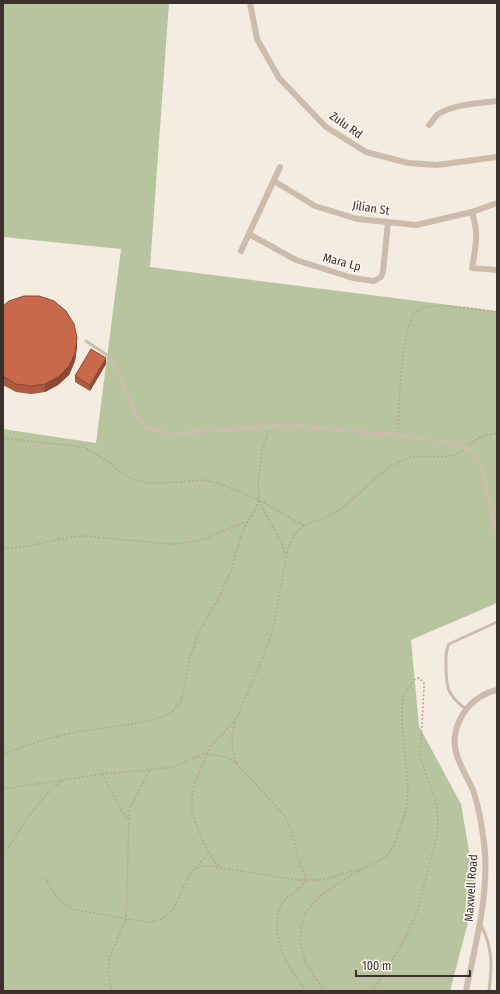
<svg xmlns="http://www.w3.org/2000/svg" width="500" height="994" viewBox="0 0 500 994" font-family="'Fira Sans Condensed',sans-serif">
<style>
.green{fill:#b8c4a0}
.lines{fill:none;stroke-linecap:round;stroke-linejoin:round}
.path{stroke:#b9a596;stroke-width:1.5;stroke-dasharray:2 2;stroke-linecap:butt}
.lane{stroke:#cdbbac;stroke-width:3}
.street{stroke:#cdbbac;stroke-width:6}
.wall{fill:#ac5a40}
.shaded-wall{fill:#8c4a34}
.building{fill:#c8694b;stroke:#8c4a34}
.labels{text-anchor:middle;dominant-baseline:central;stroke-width:3.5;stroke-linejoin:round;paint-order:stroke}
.street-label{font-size:12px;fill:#3b302b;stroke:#fbf5ee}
</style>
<rect width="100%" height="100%" fill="#f4ebe1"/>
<path class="green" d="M3 3H169L150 267 497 311V603L411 640 419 726 461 804 476 892 450 991H3V429L96 443 121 249 3 237Z"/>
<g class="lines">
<path class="path" d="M398 429C399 409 401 319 418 310 434 301 478 310 497 312
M3 438 83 447 89 450 110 463 120 472 132 479 147 483H162L204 480 221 484 259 500 304 526
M469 445C476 437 487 435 497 433
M259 501 283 546 285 555
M3 548C31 549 56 537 84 536L172 544C179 544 185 543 191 542 211 539 228 527 247 522
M3 754 46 739 81 731 127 725 156 719 171 713 181 701 190 658 198 634 218 599 231 571 242 532 257 506 259 498 258 484 262 451 269 431
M236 763C231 748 231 735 236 720
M102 774 122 811 129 820 126 920 110 956 108 972 112 991
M3 789 102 774 150 770 173 767 203 754 216 755 229 758 236 763 285 816C295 836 297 860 307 880 301 889 291 893 284 901 265 927 288 971 307 991
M129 820 130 807 150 770
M208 852 220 868 299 880H321L368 867 387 856 393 847 406 811 408 788 402 724V704L404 695 414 680 419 678 424 683V689L420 757 437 805 438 823 437 835 418 909 405 938 373 991
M3 855C21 828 37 800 62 780
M195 868 206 866 219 867
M45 877 54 893 61 902 71 908 76 910 134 920 148 922 155 921 163 918 173 909 191 872 204 859 208 852 192 814V797L195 783 199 772 210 747 236 719 261 662 273 630 286 557C288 548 290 540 297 532 305 523 316 522 326 517 332 515 339 510 344 506 365 490 382 467 408 458 425 453 446 462 462 451
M324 991 305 962 300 940 302 923 306 912 322 894 362 869"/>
<path class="lane" d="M86 341 107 355 114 364 137 416 145 427 165 433 193 432 290 425 398 435 458 444 472 452 482 469 497 535
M466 709C448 696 446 688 446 666 446 658 445 652 449 644L497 622
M481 925C493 948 492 966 489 991"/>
<path class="street" d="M250 3 257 39 279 78 326 127 366 152 408 163 437 165 497 157
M429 125C432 122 434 118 437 115 452 104 480 103 497 101
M274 181 315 206 357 219 388 222 416 225 472 212 497 203
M472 212C479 235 476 244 472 268L497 270
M249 234 296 260 353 278 374 281 381 277 383 272 388 222
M241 251 280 167
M466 991C475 946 488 899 485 853 484 841 482 828 480 817 478 808 476 798 473 790 466 774 452 755 455 736 458 713 475 695 497 690"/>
</g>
<path class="wall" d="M3 306 77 347 75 361 69 375 58 385 45 392 31 394 16 392 3 385Z
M106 364 90 391 75 382V376Z"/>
<path class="shaded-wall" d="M77 338V347L75 361 69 375 58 385 45 392V384Z
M106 358V364L90 391V385Z"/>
<path class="building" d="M24 296H39L54 301 66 311 74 324 77 338 75 353 69 366 58 377 45 384 31 386 16 384 3 376V306L9 301Z
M91 349 106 358 90 385 75 376Z"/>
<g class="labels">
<g class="street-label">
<text transform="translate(346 125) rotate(35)">Zulu Rd</text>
<text transform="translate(371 208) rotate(9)">Jilian St</text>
<text transform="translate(342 262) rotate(15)">Mara Lp</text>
<text transform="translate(471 888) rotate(-86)">Maxwell Road</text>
</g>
</g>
<rect width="500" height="994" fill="none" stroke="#3b302b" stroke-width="8"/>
<path d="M356 970v6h114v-6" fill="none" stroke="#3b302b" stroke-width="2"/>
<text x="362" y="970" font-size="12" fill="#3b302b" stroke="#fbf5ee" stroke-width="3" paint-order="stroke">100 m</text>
</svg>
